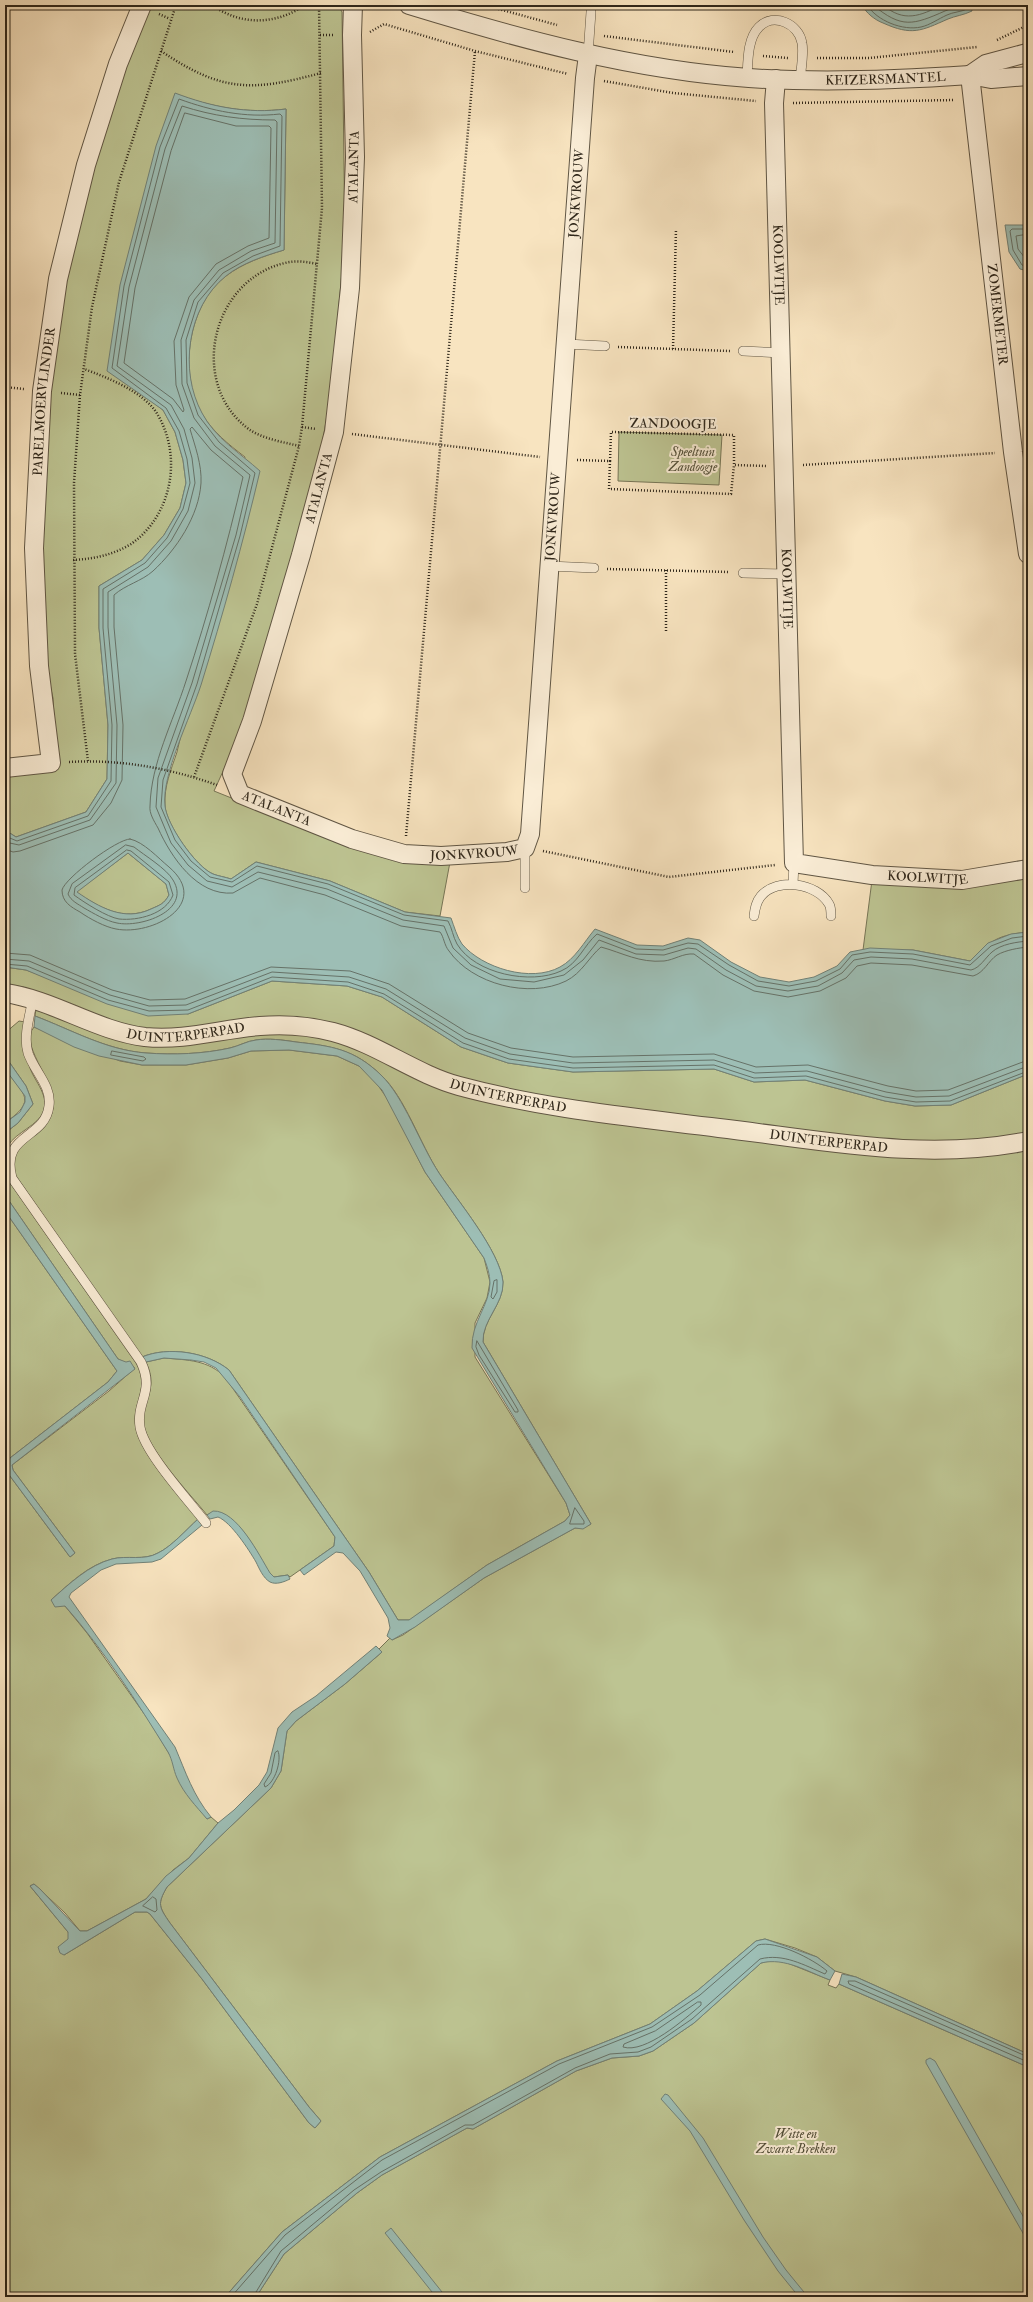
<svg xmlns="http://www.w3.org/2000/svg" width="1033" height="2302" viewBox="0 0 1033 2302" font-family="'IM FELL Double Pica',serif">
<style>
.green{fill:#bdc492;stroke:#767556}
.water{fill:#9dbeb5;stroke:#718177;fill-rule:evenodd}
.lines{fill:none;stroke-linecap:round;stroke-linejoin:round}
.shore{stroke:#667268;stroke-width:1}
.service-casing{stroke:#605644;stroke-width:10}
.minor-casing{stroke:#605644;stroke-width:20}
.path{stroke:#2e261a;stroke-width:2.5;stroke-dasharray:1 2;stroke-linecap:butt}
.service{stroke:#faedd6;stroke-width:9}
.minor{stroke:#faedd6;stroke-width:18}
.labels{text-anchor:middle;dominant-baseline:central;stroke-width:4;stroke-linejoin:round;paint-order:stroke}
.street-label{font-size:13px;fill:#2e261a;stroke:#faedd6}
.park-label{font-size:13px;font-style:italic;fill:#524e38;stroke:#faedd6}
</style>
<rect width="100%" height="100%" fill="#f8e4c0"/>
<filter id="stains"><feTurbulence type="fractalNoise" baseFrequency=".005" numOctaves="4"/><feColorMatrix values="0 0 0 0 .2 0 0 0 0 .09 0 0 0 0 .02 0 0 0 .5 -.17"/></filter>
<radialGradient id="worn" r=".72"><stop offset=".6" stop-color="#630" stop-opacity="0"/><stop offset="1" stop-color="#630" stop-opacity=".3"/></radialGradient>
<path class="green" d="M147 5H338L342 12 345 241 330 398 309 520 235 745 214 791 346 844 450 862 440 916 405 912 330 881 256 862 231 879C225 877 218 876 213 874 196 867 165 823 165 805 164 786 171 770 177 752L245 457C228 444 213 432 202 414 178 374 188 304 226 276 243 263 264 256 284 250L286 109C247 114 212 107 175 94L141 393 163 410 175 432 183 460 186 483 180 508 164 535 142 560 99 586V628L108 725 107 779 86 812 16 837 5 830V777L34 771 55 736 53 698 43 654 38 588 45 400 78 210Z
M619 432 722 435 719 485 618 481Z
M128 853 166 884 169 895C164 904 160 905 151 909 123 922 99 907 76 892Z
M1028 874V932C998 935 991 940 970 961L913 950H863L872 880Z
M5 967 26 970 59 982 188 1014 272 981 347 986 382 997 461 1047 508 1063 573 1072 714 1069 754 1082 805 1080 885 1101 915 1106 951 1105 1028 1074V1137L952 1147 630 1112 457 1081 337 1028 143 1032 23 987 5 984Z
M36 1009 100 1030 261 1031 335 1037 429 1081 874 1151 1028 1146V2054L856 1977 835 1971 817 1957 795 1948 765 1939 756 1941 697 1991 650 2024 557 2061 380 2157 282 2232 225 2297H5V1211L117 1371 108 1382 10 1458 7 1472 70 1557 75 1553 13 1470 12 1465 109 1391 135 1368 118 1359 5 1195V1172L8 1180 136 1363C151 1391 131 1402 136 1428 140 1454 181 1498 198 1519 187 1529 171 1547 158 1553 144 1561 127 1555 112 1559 88 1565 69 1584 51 1600L65 1606 87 1633 150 1722 173 1760 175 1768 207 1819 211 1817 218 1823 189 1858 173 1870 146 1899 87 1931H80L65 1913 34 1884 30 1886 68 1932 70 1936 64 1955 135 1912H147L150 1914 202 1979 309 2123 315 2128 321 2121 309 2107 170 1923C159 1907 157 1904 167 1887L271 1788 281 1771 287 1731 296 1721 345 1684 381 1653 379 1649 390 1638 392 1640 403 1635 484 1578 575 1528H582L591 1524 483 1342C482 1320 504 1304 503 1282 500 1251 457 1200 439 1173 420 1144 405 1097 381 1075 354 1049 331 1046 296 1042 283 1040 268 1038 256 1040 247 1041 239 1046 230 1048 203 1054 174 1055 146 1053 106 1050 72 1030 35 1016Z
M19 1021 25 1022C26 1036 25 1052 29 1065 33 1081 53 1097 41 1116 32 1129 10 1135 5 1152V1133L18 1123 33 1104 26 1086 5 1056V1033Z
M34 1027 120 1061 142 1065H186L228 1058 251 1051 289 1050 337 1056 359 1066 372 1077 389 1101 425 1172 484 1258 490 1282 487 1298 475 1323V1357L566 1503 570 1515 565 1521 487 1565 410 1620H398L369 1572 229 1370C207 1352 168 1346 142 1357L16 1176 13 1167 14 1152C23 1144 45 1128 50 1118 66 1088 16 1047 34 1027Z
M5 1069C25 1096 37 1100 5 1123Z
M164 1358C188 1360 208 1360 225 1377L335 1537 334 1546 290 1577 288 1575 274 1577 269 1573C259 1555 232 1501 207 1515 191 1495 142 1444 143 1419 145 1396 158 1387 146 1362Z
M773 1960 785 1962 830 1980 828 1985 836 1988 839 1984 1028 2067V2297H256L284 2254 357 2193 382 2175 467 2128 473 2129 576 2071 612 2058 639 2056 653 2051 694 2023 761 1963Z"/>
<path class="water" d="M862 5H971L972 11C964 15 955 16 948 19 921 31 912 36 883 23 875 20 866 13 862 5Z
M175 93C212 107 247 114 286 109L284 250C264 256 242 263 226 276 187 307 179 371 202 413 215 438 240 453 260 471 243 543 223 614 201 685 191 716 161 776 165 806 167 825 196 867 213 874 218 876 225 877 231 879L256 862 330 881 405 912 451 918C454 926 457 937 462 944 482 968 531 983 560 967 575 959 584 942 595 929L637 945 663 946 688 938 700 940 731 962 760 977 789 982 814 977 837 966 850 952 870 948 913 950 970 961 988 943 1011 934 1028 932V1074L951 1105 915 1106 885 1101 805 1080 754 1082 714 1069 573 1072 508 1063 461 1047 382 997 347 986 272 981 188 1014 148 1016 107 1004 26 970 5 967V830L16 837 86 812 107 779 108 725 99 628V586L142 560 164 535 180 508 186 483 183 460 175 432 163 410 107 371 120 285 156 146ZM128 853 166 884 169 895C164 904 160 905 151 909 124 922 99 907 77 892Z
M1005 225H1028V271L1020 269 1009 252Z
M35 1016C72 1030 106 1050 146 1053 174 1055 203 1054 230 1048 239 1046 247 1041 256 1040 268 1038 283 1040 296 1042 332 1046 354 1049 381 1075 404 1097 420 1144 439 1173 457 1200 500 1251 503 1282 504 1304 482 1320 483 1342L591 1524 583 1529 575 1528 484 1578 415 1627 392 1640 387 1636 390 1628 388 1618 360 1571 343 1553 336 1552 304 1575 300 1570 334 1546 335 1537 240 1397 216 1368 204 1362 191 1360 164 1358 146 1362 142 1357C168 1346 207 1352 229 1370L369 1572 398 1620H409L487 1565 565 1521 570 1515 566 1503 472 1348C471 1322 490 1305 490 1283 490 1274 487 1266 484 1258L425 1172 382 1090 359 1066 337 1056 289 1050 251 1051 228 1058 186 1065H142L99 1056 74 1047 34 1027Z
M5 1056 26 1086 33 1104 18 1123 5 1133V1123L20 1112 25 1102V1096L5 1069Z
M5 1195 118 1359 126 1362 130 1361 135 1369 12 1465 13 1470 75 1553 70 1557 7 1472V1464L10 1458 108 1382 117 1371 5 1211Z
M213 1511C237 1510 259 1555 270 1573L274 1577 288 1575 290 1579C284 1582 276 1585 270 1582 263 1578 259 1568 256 1562 249 1550 231 1522 218 1517L210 1519 207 1515Z
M198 1519 202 1525 161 1559 152 1562 116 1564 101 1570 71 1593 69 1597 175 1747C186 1773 193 1795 211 1817L207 1819C196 1806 184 1794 177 1778 173 1769 173 1761 168 1752 137 1702 104 1650 65 1606L55 1607 51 1600C69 1584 89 1565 112 1559 127 1555 144 1561 158 1553 171 1547 187 1529 198 1519Z
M376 1646 382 1652 345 1684 296 1721 287 1731 281 1771 271 1788 167 1887C157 1904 159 1907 170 1923L309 2107 321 2121 315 2128 309 2123 202 1979 150 1914 147 1912H135L64 1955 60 1953 58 1947 68 1939V1932L30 1886 34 1884 40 1889 80 1931H87L146 1899 166 1876 189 1858 218 1823 234 1810 259 1785 267 1772 278 1728 292 1712 316 1696Z
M765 1939 817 1957 835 1971 830 1980C808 1972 785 1957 761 1963L694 2023 653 2051 639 2056 612 2058 576 2071 473 2129 467 2128 382 2175 357 2193 284 2254 256 2297H225L282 2232 380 2157 557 2061 650 2024 697 1991 756 1941Z
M842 1974 856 1977 1028 2054V2067L839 1984Z
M930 2058 935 2061 1028 2225V2242L926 2063V2060Z
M665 2094 668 2095 703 2138 763 2237 786 2270 808 2297H799L778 2271 744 2220 690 2131 661 2099Z
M391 2228 446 2297H436L385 2233Z"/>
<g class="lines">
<path class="shore" d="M867 5C877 21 903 31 921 27 930 25 938 19 947 15 953 12 961 12 967 9L968 5
M873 5C902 29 913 25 945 11 951 8 957 8 963 5
M883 5C904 23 920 16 942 5
M185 113 236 126H269L271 128 269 238 248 246 216 264 189 297 174 341 176 385 184 410 183 412 173 399 124 363 135 288 171 151Z
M1028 229H1012L1010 231 1013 250 1022 265 1028 267
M1028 234 1016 236 1018 249 1028 262
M5 836 17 841 88 816 111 781 112 725 103 628V589L145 563 167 538 183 509 190 483 187 459 179 431 166 408 112 368 124 286 160 147 179 99C212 111 245 118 280 114L282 116 280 246 253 256 223 273 198 302 186 340 187 383 198 415 219 442 255 473 240 536 197 684 163 780 161 807 175 840 191 861 210 877 232 882 257 866 328 884 404 915 448 921C452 928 453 937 457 944 475 974 531 985 561 971 578 964 584 945 597 934L636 949 663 950 688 943 698 944 729 965 758 981 789 986 816 981 840 969 852 955 870 952 913 954 970 965 991 946 1012 938 1028 936
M130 839C144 842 158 858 169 867 212 904 152 936 116 929 105 927 90 919 80 912 71 907 62 902 62 890 65 878 117 839 130 839Z
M5 842 19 845 90 820 116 783 117 725 108 627V592L148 567 171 541 188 511 195 483 192 458 184 429 171 405 117 366 129 287 165 149 182 106C213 116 242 120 275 120L277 122 275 243 251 251 219 270 194 300 181 340 182 384 194 418 215 446 250 475 236 535 192 683 158 778 156 807 171 843 188 865 207 881 232 887 258 872 327 889 403 920 444 926 453 948 471 965 500 979 534 982 564 975 583 960 599 940 636 954 664 955 688 948 696 949 726 970 756 986 788 991 818 986 842 973 854 960 871 957 912 959 971 970C980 968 985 958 992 952 1001 944 1017 942 1028 941
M126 845 134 847C144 855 167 869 173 880 192 911 140 928 117 923 106 921 93 913 84 908 78 904 71 901 68 894L72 884Z
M5 849 13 852 20 851 93 825 111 803 122 780 123 725 114 627V595C125 585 142 581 153 571 176 550 199 516 201 483 202 465 195 446 190 429L192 427 211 450 243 477C227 546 208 614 186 681 173 722 151 763 150 806 149 813 154 821 158 828 171 857 197 896 233 893L260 878 325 895 401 926 440 932C444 937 444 945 449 951 472 984 529 999 566 981 582 973 589 957 601 947 623 953 639 963 664 961 674 960 683 953 694 954L723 975 754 991 788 997 820 991 846 978 857 966 871 963 912 965 973 976C984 973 988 961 997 955 1006 950 1018 948 1028 947
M127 850 131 851 169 882 173 895C166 914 138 921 119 919 107 917 85 903 74 895L75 888Z
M5 953 30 955 112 990 150 1000 185 999 271 967 350 971 389 984 468 1033 511 1048 573 1057 714 1054 756 1067 808 1065 888 1086 916 1091 948 1090 1028 1060
M5 959 29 961 110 995 149 1006 186 1005 272 972 349 977 386 989 465 1038 510 1054 573 1063 714 1060 755 1073 807 1071 886 1092 916 1097 949 1096 1028 1066
M5 964 27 966 108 1000 149 1011 188 1010 272 977 348 982 384 994 463 1043 509 1059 573 1068 714 1065 754 1078 806 1076 885 1097 916 1102 950 1101 1028 1071
M112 1051 144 1057 146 1059 143 1061 111 1055Z
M497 1280V1292L493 1299 491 1297 494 1281Z
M477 1341 518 1410V1412H515L479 1355 476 1347Z
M575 1508 584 1521V1524H570Z
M278 1751C282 1760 275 1783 265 1787L264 1784 271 1773 275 1753Z
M153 1897 156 1899 157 1910 155 1912 143 1906Z
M698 2002H701V2005C685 2019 645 2054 623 2047L624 2044 655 2031Z
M1028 2057 855 1981H848L849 1984 1028 2062
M231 2297 285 2235 382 2160 559 2064 652 2027 700 1995 758 1945C776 1940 813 1959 827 1971L825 1974C804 1965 783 1953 760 1959L692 2019 651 2047 638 2052 610 2054 575 2068 473 2125H465L381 2172 354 2190 281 2251 253 2297"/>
<defs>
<path id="service" d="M449 17 452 5
M588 55 591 12
M747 78C748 62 747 39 759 27 774 12 799 24 802 43 804 54 801 69 800 80
M566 344 605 346
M743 351 782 353
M549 566 594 568
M743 573 786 574
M793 884 794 863
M525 888V848
M754 916C755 908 756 902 761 896 777 877 817 883 829 904 831 907 831 912 831 916
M33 998C30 1015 23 1036 28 1053 34 1071 52 1086 49 1106 45 1140 0 1133 12 1178L141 1362C155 1392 136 1401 140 1427 144 1452 189 1501 206 1523"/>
<g id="minor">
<path id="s1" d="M353 5 352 35 355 157 350 288 334 432 301 555 252 721 232 774 240 794 352 839 404 854 441 856 507 852 525 848 530 834 585 78 588 55"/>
<path id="s2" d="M409 5C520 39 633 70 749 78 822 83 897 80 970 75L991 79 1028 76"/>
<path id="s3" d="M970 75 1013 452 1028 554"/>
<path d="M970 75 986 64 1027 53"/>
<path id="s4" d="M776 79 774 103 794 863 872 875 962 880 1028 869"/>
<path id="s5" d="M5 768 51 763 39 666 34 548 42 391 58 279 86 165 118 64 142 5"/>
<path id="s6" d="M5 993C54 1000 96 1031 145 1037 185 1041 221 1029 260 1026 284 1024 310 1026 333 1032 378 1044 415 1074 459 1086 544 1109 632 1117 719 1128 822 1140 925 1162 1028 1141"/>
</g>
</defs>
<use href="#service" class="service-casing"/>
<use href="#minor" class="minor-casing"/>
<path class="path" d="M212 5C241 26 276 25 305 5
M484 5 557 25
M159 14 170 19
M370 32 384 24 475 51 568 74
M320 35H334
M604 36 734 52
M997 40 1028 25
M161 51C222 92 251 92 321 73
M763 56 788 58
M817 58H869L977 47
M604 81 673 93 756 101
M793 103 954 100
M618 347 730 351
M673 349 676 229
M5 387 24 389
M61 393 80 395
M302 427 316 429
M352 434 540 457
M299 446C283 442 264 439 250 430 187 385 211 280 285 263 296 260 307 262 318 264
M577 460 610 461 611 432 734 435V465L766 466
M610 461 609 489 731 494 734 465
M803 465 995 453
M73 560C93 559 113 555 131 544 173 515 183 454 156 412 142 391 106 377 84 369
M607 569 730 572
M666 570V633
M88 761 75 654 74 483 80 395 92 307 119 182 176 5
M69 762C120 759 169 768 217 785
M194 777 257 604 299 446 302 427 322 208 319 5
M406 836 475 51
M543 851 669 877 775 865"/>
<use href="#service" class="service"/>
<use href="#minor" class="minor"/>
</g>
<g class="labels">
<g class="street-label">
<text stroke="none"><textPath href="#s2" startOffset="485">KEIZERSMANTEL</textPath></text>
<text transform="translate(354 167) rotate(-89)">ATALANTA</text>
<text stroke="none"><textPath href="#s1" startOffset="1760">JONKVROUW</textPath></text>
<text stroke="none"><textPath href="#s4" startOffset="186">KOOLWITJE</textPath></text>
<text stroke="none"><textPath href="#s3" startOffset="241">ZOMERMETER</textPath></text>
<text stroke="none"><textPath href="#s5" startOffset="409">PARELMOERVLINDER</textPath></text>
<text transform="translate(673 424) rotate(1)">ZANDOOGJE</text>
<text transform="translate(319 488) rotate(-75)">ATALANTA</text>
<text stroke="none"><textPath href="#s1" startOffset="1436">JONKVROUW</textPath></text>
<text stroke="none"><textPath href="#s4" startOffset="510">KOOLWITJE</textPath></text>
<text stroke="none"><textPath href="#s1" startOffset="846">ATALANTA</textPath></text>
<text stroke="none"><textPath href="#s1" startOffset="1052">JONKVROUW</textPath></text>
<text stroke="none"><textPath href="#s4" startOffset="919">KOOLWITJE</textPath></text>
<text stroke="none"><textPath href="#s6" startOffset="188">DUINTERPERPAD</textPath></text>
<text stroke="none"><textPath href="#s6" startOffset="524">DUINTERPERPAD</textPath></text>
<text stroke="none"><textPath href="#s6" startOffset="848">DUINTERPERPAD</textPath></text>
</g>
<g class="park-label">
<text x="693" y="452">Speeltuin<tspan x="693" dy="15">Zandoogje</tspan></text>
<text x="796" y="2134">Witte en<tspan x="796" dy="15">Zwarte Brekken</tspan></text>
</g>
</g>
<rect width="1033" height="2302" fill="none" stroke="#f8e4c0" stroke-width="20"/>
<rect x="6" y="6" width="1021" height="2290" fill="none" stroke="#2e261a" stroke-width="2"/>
<rect x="10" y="10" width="1013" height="2282" fill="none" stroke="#2e261a"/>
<rect width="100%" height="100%" filter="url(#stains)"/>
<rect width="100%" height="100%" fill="url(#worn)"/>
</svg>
